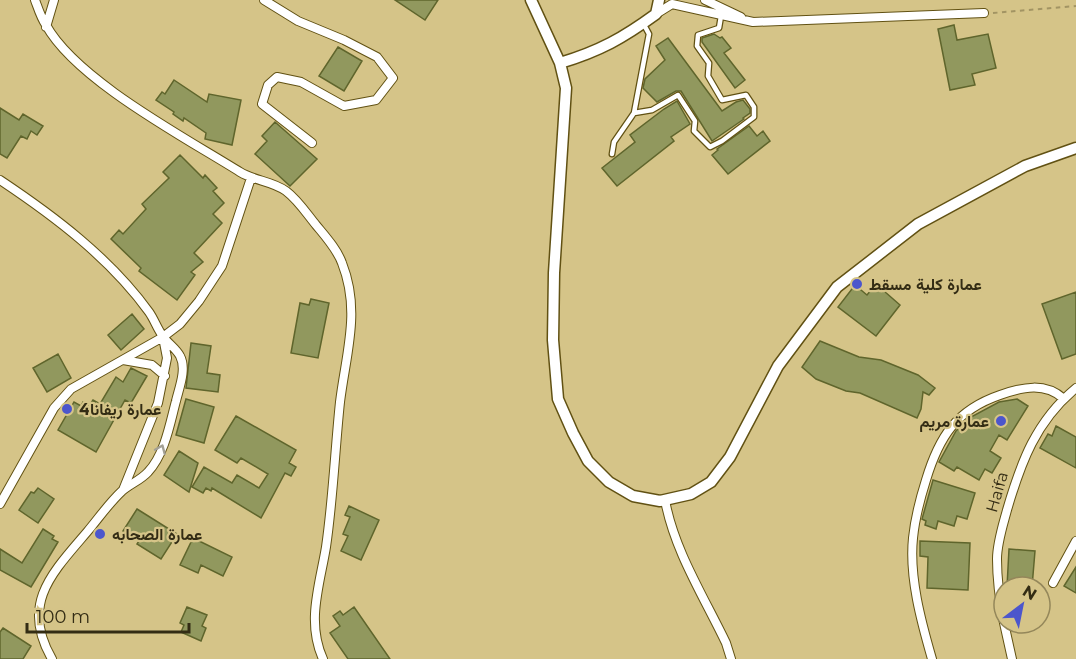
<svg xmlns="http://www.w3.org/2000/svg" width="1076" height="659" viewBox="0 0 1076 659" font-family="Montserrat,Vazirmatn,sans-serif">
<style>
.building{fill:#91985e;stroke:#5f652c;stroke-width:1.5}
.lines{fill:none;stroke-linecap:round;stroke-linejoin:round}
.service-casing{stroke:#615113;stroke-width:7}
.minor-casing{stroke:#615113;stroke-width:10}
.tertiary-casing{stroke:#615113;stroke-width:13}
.path{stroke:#a29463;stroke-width:2;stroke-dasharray:4.5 4.5;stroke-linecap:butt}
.service{stroke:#fff;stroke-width:4.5}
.minor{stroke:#fff;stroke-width:8}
.tertiary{stroke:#fff;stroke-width:10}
.oneway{stroke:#a3a095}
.poi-dot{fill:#4c56cc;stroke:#d5c488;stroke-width:2}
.labels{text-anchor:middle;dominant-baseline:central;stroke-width:4.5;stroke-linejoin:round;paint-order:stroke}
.poi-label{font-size:16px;font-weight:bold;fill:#332c14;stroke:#d5c488;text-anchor:start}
.street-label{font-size:16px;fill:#332c14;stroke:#d5c488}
</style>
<rect width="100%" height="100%" fill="#d5c488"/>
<path class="building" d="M395 0H438L425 20Z
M954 25 957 40 988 34 996 68 972 74 975 85 950 90 938 29Z
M714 34 720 38 722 37 731 48 724 53 745 80 735 88 702 42V38Z
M668 38 722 111 736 102 743 100 750 109V113L743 118 744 119 712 141 681 91H676L657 102 643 88 645 79 665 60 656 46Z
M338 47 362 61 344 91 319 76Z
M174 80 207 102 209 94 241 100 232 145 205 139 206 133 184 118 183 121 173 114 174 112 156 100 162 92 165 94Z
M677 101 690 124 671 137 674 141 617 186 602 168 635 142 630 135 664 109Z
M0 108 19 120 23 114 43 126 37 135 31 131 27 139 21 136 7 158 0 154Z
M275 122 317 159 290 186 255 154 267 141 262 136Z
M749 126 757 136 763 131 770 141 728 174 712 155 718 150 717 149Z
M180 155 203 178 205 175 217 188 213 191 224 203 213 214 222 223 194 253 203 262 191 272 195 275 177 300 139 271 141 268 111 239 119 230 123 234 146 209 142 204 169 178 163 172Z
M876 284 900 305 876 336 838 307 855 285 867 295Z
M1076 292V354L1062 359 1042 304Z
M311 299 329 303 318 358 291 353 300 303 309 305Z
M132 314 144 329 121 350 108 335Z
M820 341 859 357 881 360 918 375 935 388 929 395 923 392 921 409 917 418 860 393 846 391 816 379 802 367Z
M191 343 211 346 207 373 220 375 218 392 186 388Z
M58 354 71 378 47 392 33 368Z
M131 368 147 376 131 403 125 400 96 452 58 430 74 402 81 406 83 402 89 406 93 400 100 404 116 377 123 382Z
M186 399 214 407 204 443 176 435Z
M1017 399 1028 406 1007 440 999 435 990 451 1001 458 992 473 985 469 979 480 957 467 954 471 939 462 956 431 961 426 964 429 971 417 999 402Z
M236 416 296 450 289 463 296 467 291 476 285 473 261 518 212 488 211 491 206 488 203 493 192 487 204 467 232 483 237 475 259 488 268 474 241 458 237 463 215 450Z
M1056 426 1076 437V468L1040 448 1048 434 1052 436Z
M179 451 198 463 189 492 164 475Z
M933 480 975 493 967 519 957 516 954 526 938 521 936 529 925 525 926 521 922 519Z
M38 488 54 499 38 523 19 510 31 492 34 493Z
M349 506 379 520 361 560 341 551 348 536 343 534 350 517 345 515Z
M137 509 177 534 161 559 137 544 139 541 123 531Z
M43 529 54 536 52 539 58 542 31 587 0 570V549L22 563Z
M193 538 232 557 223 576 201 565 198 573 180 565Z
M920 541 970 543 968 590 927 588 928 557 920 556Z
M1009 549 1035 551 1032 587H1007Z
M1076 567V593L1064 586Z
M187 607 207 615 202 626 206 628 201 641 181 632 184 625 180 623Z
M354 607 390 659H348L330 633 340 626 333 616 340 611 343 615Z
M3 628 31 646 23 659H0V632Z"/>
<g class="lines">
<defs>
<path id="service" d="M634 113 652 110 678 95 695 121 694 131 710 147 722 141 754 117V107L746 95 722 100 708 76 709 63 697 46 698 35 719 28 721 16
M612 154 614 142 634 113 649 34 643 23"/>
<path id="minor" d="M35 0C38 8 41 18 46 25 76 80 186 138 240 172 255 181 272 181 286 191 298 200 307 214 316 225 325 236 337 249 342 263 361 311 346 353 340 402 335 450 333 499 326 547 320 584 306 622 323 659
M264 0 298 21 344 40 377 57 393 78 376 100 344 106 301 82 277 77 268 85 262 104 312 143
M705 0 741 17
M656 14 672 4 753 22 984 13
M46 27 54 0
M0 180C54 216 110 258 149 312 154 319 157 328 162 335 167 343 176 348 180 356 187 369 179 388 176 401 170 423 165 454 148 472 141 480 130 484 122 491 109 503 98 519 87 532 52 573 20 604 52 659
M123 360 152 365 165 376
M123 490 158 403 167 358 163 337
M665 500C674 550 704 597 726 643L731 659
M0 504 54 408 71 389 163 337 180 324 199 301 222 266 251 178
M1053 583 1076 541
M1004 623C1000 602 997 580 997 559 997 543 1003 525 1007 510 1021 462 1036 421 1076 388
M1004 623 1012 659
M932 659C921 621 909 577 913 538 915 518 920 499 926 480 939 437 956 410 1000 395 1023 387 1045 382 1064 399"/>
<path id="tertiary" d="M531 0 560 63 566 88 554 273 553 340 558 399 573 433 588 461 609 482 633 496 660 501 691 494 711 482 730 457 778 366 837 287 918 224 1025 166 1076 148
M560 63C600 51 623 38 656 14L659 0"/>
</defs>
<use href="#service" class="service-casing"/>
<use href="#minor" class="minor-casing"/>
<use href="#tertiary" class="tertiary-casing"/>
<path class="path" d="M993 13 1076 6"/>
<use href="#service" class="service"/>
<use href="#minor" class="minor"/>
<use href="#tertiary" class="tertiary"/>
</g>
<defs><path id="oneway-chevron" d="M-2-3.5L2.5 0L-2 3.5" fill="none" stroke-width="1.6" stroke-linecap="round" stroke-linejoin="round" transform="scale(1.5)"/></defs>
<use class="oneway" href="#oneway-chevron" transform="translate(161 449) rotate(-67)"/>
<g class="poi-dot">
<circle cx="857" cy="284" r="6"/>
<circle cx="67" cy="409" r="6"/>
<circle cx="1001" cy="421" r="6"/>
<circle cx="100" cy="534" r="6"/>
</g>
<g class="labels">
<g class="poi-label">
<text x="869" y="284">عمارة كلية مسقط</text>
<text x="79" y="409">عمارة ريفانا4</text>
<text x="989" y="421" text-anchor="end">عمارة مريم</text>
<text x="112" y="534">عمارة الصحابه</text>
</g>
<g class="street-label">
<text transform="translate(997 492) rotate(-74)">Haifa</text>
</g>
</g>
<g transform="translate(1022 605) rotate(32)"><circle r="28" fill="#d5c488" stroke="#94875a" stroke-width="1.5"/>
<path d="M0-4.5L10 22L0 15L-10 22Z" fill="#4c56cc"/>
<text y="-9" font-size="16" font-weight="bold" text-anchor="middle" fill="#332c14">N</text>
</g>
<path d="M27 623v9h162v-9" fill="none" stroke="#332c14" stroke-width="3"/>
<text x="36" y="623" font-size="18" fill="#332c14" stroke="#d5c488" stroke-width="4.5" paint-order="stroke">100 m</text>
</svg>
